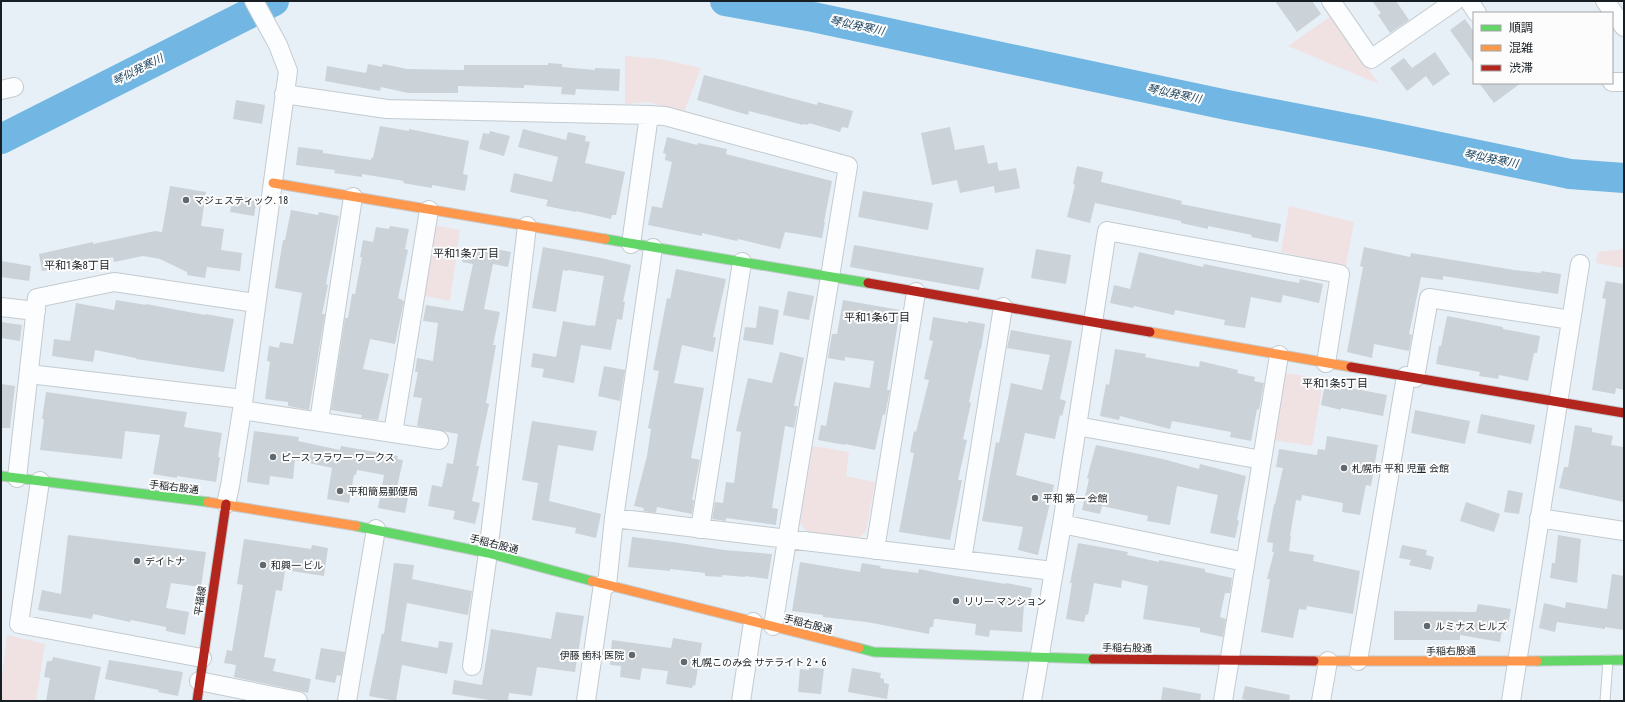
<svg xmlns="http://www.w3.org/2000/svg" width="1625" height="702" viewBox="0 0 1625 702" font-family="'Roboto Condensed','Noto Sans JP',sans-serif">
<style>
.green{fill:#f0e1e3}
.lines{fill:none;stroke-linecap:round;stroke-linejoin:round}
.river{stroke:#72b7e3;stroke-width:30}
.building{fill:#cbd2d8}
.lane-casing{stroke:#c3cbd0;stroke-width:11}
.street-casing{stroke:#c3cbd0;stroke-width:20}
.fast-casing{stroke:#c3cbd0;stroke-width:11}
.slow-casing{stroke:#c3cbd0;stroke-width:11}
.jam-casing{stroke:#c3cbd0;stroke-width:11}
.lane{stroke:#fcfdfe;stroke-width:9}
.street{stroke:#fcfdfe;stroke-width:18}
.fast{stroke:#63d668;stroke-width:9}
.slow{stroke:#ff974d;stroke-width:9}
.jam{stroke:#b3261e;stroke-width:9}
.poi-dot{fill:#61686e;stroke:#fcfcfc;stroke-width:1.5}
.labels{text-anchor:middle;dominant-baseline:central;stroke-width:4;stroke-linejoin:round;paint-order:stroke}
.poi-label{font-size:10px;fill:#181f24;stroke:#fcfcfc;text-anchor:start}
.street-label{font-size:10px;fill:#181f24;stroke:#fcfcfc}
.water-label{font-size:11px;font-style:italic;fill:#1f4660;stroke:#fcfcfc}
.neighbourhood-label{font-size:11px;fill:#181f24;stroke:#fcfcfc}
</style>
<rect width="100%" height="100%" fill="#e8f0f7"/>
<path class="green" d="M1331 16 1379 84 1288 46Z
M625 56 660 59 701 68 684 112 648 102 625 104Z
M1289 206 1354 222 1346 266 1281 252Z
M433 225 460 230 450 301 425 296Z
M1624 249V268L1596 263 1598 252Z
M1285 373 1324 379 1312 446 1273 440Z
M813 446 849 452 846 476 875 482 866 532 858 538 807 532 800 523Z
M7 635 45 644 36 701H1V683Z"/>
<g class="lines">
<path class="river" d="M725 1 813 17 1227 105 1377 134 1570 174 1624 178
M1 139 274 1"/>
</g>
<path class="building" d="M1275 1H1312L1321 14 1297 32Z
M1372 1H1396L1409 20 1390 33 1378 15 1381 13Z
M1465 19 1474 32V64L1450 30Z
M1435 52 1450 74 1433 86 1426 76 1407 91 1390 68 1404 58 1412 68Z
M548 63 562 64V67L595 70V68L620 69 619 91 576 89 575 95 561 94 562 87 524 85V88L458 86V93H408L381 87 380 91 325 81 327 66 366 73 368 64 382 67 383 64 407 69 464 70V65H548Z
M704 75 817 105 818 102 853 111 848 128 842 127 840 132 809 123 808 125 803 124V125L749 111 748 115 697 100Z
M1479 83H1521L1494 103Z
M236 100 265 105 262 124 233 119Z
M380 126 409 131V129L469 141 463 174 468 175 465 191 432 185V188L403 183 404 181 362 174V177L334 173 335 170 296 165 298 147 323 150V153L371 160V158H373Z
M950 127 955 150 984 145 988 164 997 162 999 171 1016 168 1020 188 995 193 994 186 960 193 957 180 932 185 921 133Z
M523 129 566 140 568 132 586 136 585 141 590 142 585 163 625 172 616 215H612L611 219 576 211V212L546 206 548 200 510 192 514 173 552 182 558 157 518 147Z
M490 131 510 136 504 156 479 149 483 133 489 134Z
M667 137 697 145 698 143 727 149 726 154 832 181 824 222H825L822 238 785 232 780 249 738 239 737 241 702 233V236L648 225 652 206 662 208 672 162 665 160 666 154 663 153Z
M1077 166 1103 172 1101 182 1182 201 1181 204 1281 224 1278 242 1251 237 1252 235 1208 226V229L1181 223V221L1095 203 1090 223 1067 217 1075 185 1073 184Z
M170 186 206 192 201 226 224 229 221 250 242 253 240 271 207 267 205 278 187 275V272L160 259 143 256 114 262 113 257 73 266 42 271 39 254 93 242V244L155 231 162 232Z
M863 191 933 203 928 230 858 217Z
M233 195 257 199 254 216 230 212Z
M291 210 318 215 319 212 339 216 326 284 328 285 322 314H325L309 410 288 406V402L265 399 270 362 267 361 269 346 279 348 280 342 293 344 302 293 275 288 283 240H285Z
M390 226 409 229 405 249 408 250 398 298 404 301 395 344 370 339 363 369 389 374 378 420 361 418 362 415 331 410 345 318H348L352 294H355L362 257H360L363 240 373 242 376 227 389 229Z
M854 245 984 268 979 290 850 267Z
M465 247 490 252V248L511 252 508 267 493 264 484 309 500 312 493 345H496L486 403 489 404 476 466H479L472 501 480 503 475 524 453 519 455 511 428 506 432 485 442 487 447 463 453 464 458 434 417 426 422 398 413 397 418 372H415L417 358 433 361 438 323 423 321 426 305 463 311 473 264 462 262Z
M543 247 601 258 631 265 623 302H625L622 320 617 319 611 350 581 345 574 383 542 377 544 369 531 367 533 353 556 357 563 321 591 326V325L595 326 604 276 568 270 567 271 563 270 556 312 532 308Z
M1364 247 1410 257 1411 253 1514 270 1541 273V271L1561 274 1558 294 1443 276V280L1421 277 1409 334 1412 335 1409 351 1374 344 1372 358 1347 352 1363 267 1360 266Z
M1036 249 1071 255 1066 284 1031 278Z
M1139 252 1203 267 1204 264 1268 277 1299 283 1300 279 1323 284 1319 303 1283 295 1281 303 1251 297 1245 328 1224 325 1225 320 1175 310 1174 315 1134 306 1133 308 1110 303 1114 285 1130 289Z
M1 261 31 266 29 281 1 277Z
M676 269 726 279 713 337 716 338 713 352 682 345 674 383 704 388 691 458 700 460 692 500H694L692 514 657 507 656 513 643 511 644 508 634 506 647 456 651 429 648 428 659 371 653 370 667 298 670 299Z
M1606 281 1624 284V390L1616 388 1615 394 1592 390 1606 299 1602 298Z
M788 291 814 296 809 320 783 315Z
M116 300 146 305V304L205 315V314L234 319 224 372 136 359V358L95 350 93 362 52 356 54 339 70 341 76 303 114 310Z
M843 300 900 310 887 390H890L885 415 883 414 875 450 845 444V445L818 440 821 425 826 426 834 382 869 388 870 387 874 361 845 357V361L828 358 832 334H837Z
M759 306 779 310 773 345 743 340 745 327 756 328Z
M1447 316 1503 327V329L1540 336 1537 353H1534L1528 381 1499 375 1498 379 1479 376 1480 372 1436 364 1439 346H1441Z
M933 317 968 323V321L985 324 981 349H980L969 402 971 403 963 439 967 440 958 480H962L950 540 899 532 914 453 910 452 914 431 916 432 929 380 924 379 933 341 929 340Z
M1 322 22 325 20 341 1 338Z
M1011 330 1072 341 1060 399 1066 401 1062 416 1060 415 1055 439 1025 433 1016 475 1054 485 1038 555 1018 550 1023 527 982 521 996 442 999 443 1011 383 1042 390 1050 355 1007 348Z
M1115 349 1146 354 1145 357 1192 366 1199 367 1200 361 1238 370 1237 373 1255 377 1254 381 1264 383 1259 410 1257 409 1251 441 1230 437 1231 432 1172 421 1170 429 1120 416 1119 420 1100 416 1106 384 1109 385Z
M780 352 804 358 794 406H798L794 428 785 426 772 508 778 509 776 525 726 518V521L712 519 715 502 723 503 726 482 734 483 741 432 736 431 748 378 772 383Z
M604 366 625 370 620 401 598 396Z
M1325 383 1387 395 1383 416 1341 408V410L1321 405Z
M1 384 15 386 10 428H1Z
M46 392 187 412 184 427 222 433 218 457H220L216 482 177 476V478L153 474 160 435 125 431 122 459 40 450 44 419H42Z
M1415 410 1470 421 1465 444 1411 433Z
M1481 414 1535 425 1531 444 1477 433Z
M532 421 597 431 593 451 558 445 549 501 601 514 596 538 575 533 576 528 532 520 538 483 522 480Z
M1575 425 1592 428V432L1613 436 1611 445 1624 447V502L1559 488 1564 467H1568Z
M254 431 299 437 298 441 340 450 341 446 398 456 397 459 403 460 396 492 402 494V497L408 498 405 513 378 508 384 475 357 470 356 475H354L349 503 327 499 332 468 295 460 293 479 270 476 269 485 247 482Z
M1327 436 1378 445 1371 486 1366 485 1360 515 1342 512 1343 503 1302 495 1301 501 1296 500 1290 536H1291L1289 551 1314 555 1313 561 1360 571 1353 614 1307 606 1306 610 1299 609 1293 638 1261 632 1270 579H1267L1274 552H1272L1273 543 1267 542 1274 504H1275L1283 468 1276 467 1279 449 1317 455 1318 449 1325 450Z
M1096 445 1163 459 1199 469 1200 464 1246 476 1237 520 1239 521 1235 538 1210 533 1218 495 1177 486 1170 525 1147 521 1148 516 1102 506 1100 514 1082 510 1089 479 1087 478Z
M1508 490 1523 493 1519 514 1504 512Z
M1466 502 1500 514 1494 532 1460 521Z
M68 535 206 552 201 587 171 583 166 608 189 612 185 635 166 631V627L131 620 130 622 93 614 92 619 38 610 42 590 61 594Z
M1558 535 1581 539 1577 583 1550 578 1552 563H1555Z
M632 537 673 542 724 550 772 554 768 579 745 576V577L722 575V577L705 576V573L670 569V571L628 567Z
M244 539 311 549 312 545 328 548 324 576 285 570 282 591 276 590 264 657 276 659 273 671 311 679 308 693 234 677 236 665 224 663 227 650 232 651 243 585 237 584Z
M1078 543 1128 552 1127 555 1159 562V560L1205 569V572L1232 578 1230 593H1225L1220 617 1226 619 1223 637 1200 632V628L1143 619 1148 586 1122 580 1121 588 1094 583 1088 615 1086 614 1084 622 1066 619 1072 583H1070Z
M1402 545 1427 550 1426 555 1434 557 1431 570 1409 565 1411 560 1399 558Z
M800 562 860 572 862 563 881 566 880 568 918 573 919 569 944 574 1006 584V583L1032 588 1029 606 1024 605 1022 632 990 630 989 637 975 635 976 624 937 619H934L933 627H930L929 634 867 622 823 617V615L792 611Z
M394 563 414 565 412 579 472 591 468 615 407 603 401 641 438 648 439 641 453 643 447 674 402 665 396 701 369 696 382 633 384 634Z
M1612 574 1624 576V630L1605 627V629L1557 622 1555 632 1539 628 1544 603 1565 608 1566 602 1607 609Z
M1478 604 1511 609 1507 631 1502 630 1500 642 1460 635V640H1394V611L1476 612Z
M556 612 584 616 575 672 537 667 532 696 509 693 508 701H489V700L452 694 454 680 482 685 491 629 551 639Z
M673 638 702 643 695 686 693 685 692 688 666 684 668 671 642 668 640 680 620 677 621 666 610 665 612 640 671 648Z
M321 648 345 652 341 676 337 675 335 683 315 679Z
M53 657 101 667 94 701H46L50 678 44 677 47 661H52Z
M109 660 183 672 178 696 158 692 159 690 105 679Z
M809 667 824 669 821 694 798 692 800 669 809 670Z
M852 668 881 673 880 678 884 679V683L889 684 887 699 848 692Z
M1245 686 1290 695 1289 701H1252L1242 699Z
M1163 687 1201 694 1200 701H1161Z"/>
<g class="lines">
<defs>
<path id="lane" d="M1605 701 1608 660"/>
<path id="street" d="M1331 1 1371 59 1455 1
M1469 1 1477 13
M1605 1 1624 27
M1612 82H1624
M1 90 14 87
M284 94 387 109 649 115 665 116 848 166 773 626
M631 244 649 115
M1 307 36 311
M29 374 243 399
M1415 378 1429 298 1571 320
M242 410 439 440
M319 421 353 197
M1077 426 1262 460
M393 433 429 210
M17 478 37 298 114 282 256 303
M40 481 19 624 202 658
M226 504 230 486 242 410 288 71 278 45 254 1
M614 518 1053 571
M1539 518 1624 531
M1062 524 1245 562
M700 529 742 262
M875 550 916 292
M962 560 1003 307
M607 585 614 518 653 248
M1358 661 1406 376
M472 666 488 553 527 226
M199 681 298 701
M347 701 376 529
M586 701 603 584
M741 701 753 622
M1032 701 1062 524 1107 231 1340 274 1326 363
M1223 701 1279 355
M1321 701 1328 661
M1511 701 1580 264"/>
<path id="fast" d="M605 239 868 283
M1 476 208 502
M356 526 488 553 592 581
M859 648 874 652 1093 659
M1537 661 1624 660"/>
<path id="slow" d="M273 183 605 239
M1150 332 1351 367
M208 502 356 526
M592 581 859 648
M1314 661H1537"/>
<path id="jam" d="M868 283 1150 332
M1351 367 1624 413
M1093 659 1314 661
M197 701 226 504"/>
</defs>
<use href="#lane" class="lane-casing"/>
<use href="#street" class="street-casing"/>
<use href="#fast" class="fast-casing"/>
<use href="#slow" class="slow-casing"/>
<use href="#jam" class="jam-casing"/>
<use href="#lane" class="lane"/>
<use href="#street" class="street"/>
<use href="#fast" class="fast"/>
<use href="#slow" class="slow"/>
<use href="#jam" class="jam"/>
</g>
<g class="poi-dot">
<circle cx="186" cy="200" r="4"/>
<circle cx="273" cy="457" r="4"/>
<circle cx="1344" cy="468" r="4"/>
<circle cx="340" cy="491" r="4"/>
<circle cx="1035" cy="498" r="4"/>
<circle cx="137" cy="561" r="4"/>
<circle cx="263" cy="565" r="4"/>
<circle cx="956" cy="601" r="4"/>
<circle cx="1427" cy="626" r="4"/>
<circle cx="632" cy="655" r="4"/>
<circle cx="684" cy="662" r="4"/>
</g>
<g class="labels">
<g class="poi-label">
<text x="194" y="200">マジェスティック. 18</text>
<text x="281" y="457">ピース フラワー ワークス</text>
<text x="1352" y="468">札幌市 平和 児童 会館</text>
<text x="348" y="491">平和簡易郵便局</text>
<text x="1043" y="498">平和 第一 会館</text>
<text x="145" y="561">デイトナ</text>
<text x="271" y="565">和興一 ビル</text>
<text x="964" y="601">リリー マンション</text>
<text x="1435" y="626">ルミナス ヒルズ</text>
<text x="624" y="655" text-anchor="end">伊藤 歯科 医院</text>
<text x="692" y="662">札幌このみ会 サテライト 2・6</text>
</g>
<g class="street-label">
<text transform="translate(174 487) rotate(7)">手稲右股通</text>
<text transform="translate(494 544) rotate(14)">手稲右股通</text>
<text transform="translate(200 601) rotate(-82)">平福線</text>
<text transform="translate(808 624) rotate(14)">手稲右股通</text>
<text transform="translate(1127 648) rotate(1)">手稲右股通</text>
<text transform="translate(1451 651) rotate(-1)">手稲右股通</text>
</g>
<g class="water-label">
<text transform="translate(857 26) rotate(12)">琴似発寒川</text>
<text transform="translate(138 70) rotate(-27)">琴似発寒川</text>
<text transform="translate(1174 94) rotate(12)">琴似発寒川</text>
<text transform="translate(1491 159) rotate(11)">琴似発寒川</text>
</g>
<g class="neighbourhood-label">
<text x="466" y="253">平和1条7丁目</text>
<text x="77" y="265">平和1条8丁目</text>
<text x="877" y="317">平和1条6丁目</text>
<text x="1335" y="383">平和1条5丁目</text>
</g>
</g>
<rect width="1625" height="702" fill="none" stroke="#181f24" stroke-width="4"/>
<rect x="1473" y="12" width="140" height="72" fill="#fcfcfc" stroke="#a1a4a6"/>
<rect x="1481" y="25" width="20" height="6" fill="#63d668" stroke="#a1a4a6"/>
<text x="1509" y="32" font-size="12" fill="#181f24">順調</text>
<rect x="1481" y="45" width="20" height="6" fill="#ff974d" stroke="#a1a4a6"/>
<text x="1509" y="52" font-size="12" fill="#181f24">混雑</text>
<rect x="1481" y="65" width="20" height="6" fill="#b3261e" stroke="#a1a4a6"/>
<text x="1509" y="72" font-size="12" fill="#181f24">渋滞</text>
</svg>
